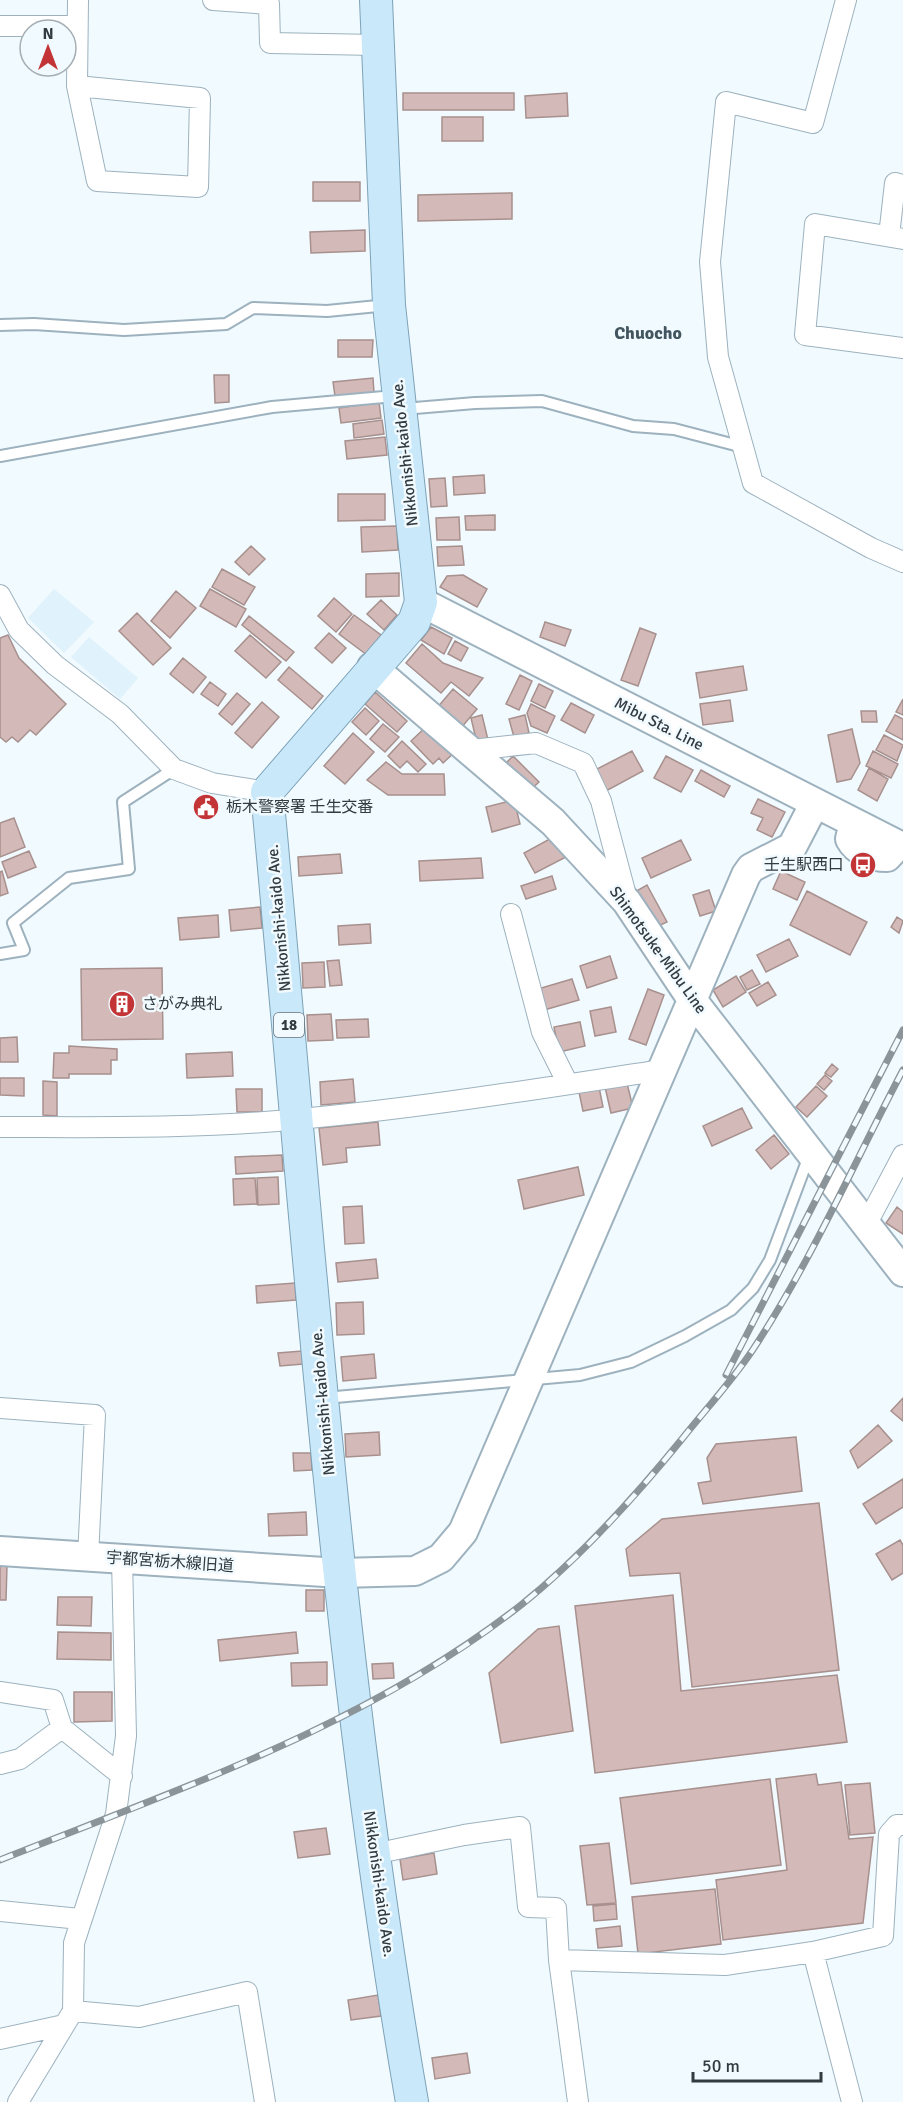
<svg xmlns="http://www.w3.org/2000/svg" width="903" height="2102" viewBox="0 0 903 2102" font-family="Signika,'Noto Sans JP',sans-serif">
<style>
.built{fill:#e0f2fc}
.building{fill:#d3bab8;stroke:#a7908d;stroke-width:1.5}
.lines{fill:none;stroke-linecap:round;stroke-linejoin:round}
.lane-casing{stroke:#9db2be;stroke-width:14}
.street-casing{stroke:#9db2be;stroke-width:22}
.secondary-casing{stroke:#9db2be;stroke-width:32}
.primary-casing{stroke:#7da2b7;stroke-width:34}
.lane{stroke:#fff;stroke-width:10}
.street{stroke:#fff;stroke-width:20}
.secondary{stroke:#fff;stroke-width:28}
.primary{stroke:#c9e8fa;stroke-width:32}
.rail-casing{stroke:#8b9499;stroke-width:7}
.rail{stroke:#f1faff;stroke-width:4.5;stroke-dasharray:14;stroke-linecap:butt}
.labels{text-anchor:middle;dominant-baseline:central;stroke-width:5;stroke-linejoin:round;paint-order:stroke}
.shield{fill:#f1faff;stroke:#6b7479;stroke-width:1.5}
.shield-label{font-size:15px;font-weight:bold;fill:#323b40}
.street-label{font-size:16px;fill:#323b40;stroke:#f1faff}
.poi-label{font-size:16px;fill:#323b40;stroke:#f1faff;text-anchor:start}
.neighbourhood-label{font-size:18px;font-weight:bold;fill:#43555f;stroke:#f1faff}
</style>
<rect width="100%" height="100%" fill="#f1faff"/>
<path class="built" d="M54 589 94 622 64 653 28 618Z
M89 637 138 678 120 699 71 657Z"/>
<path class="building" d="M403 93H514V110H403Z
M567 93 568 116 526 118 525 96Z
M442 117H483V141H442Z
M313 182H360V201H313Z
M512 193V219L418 221V195Z
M365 230V251L311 253 310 232Z
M338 340H373L372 357H338Z
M214 375H229V402L215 403Z
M373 378 374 393 335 396 333 382Z
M379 402 381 418 341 423 339 408Z
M382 420 384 434 354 438 353 424Z
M385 437 387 455 347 459 345 441Z
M484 475 485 493 454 495 453 477Z
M445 478 447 506 431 507 429 479Z
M338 494H385V520L338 521Z
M495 515V530H466L465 516Z
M459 517 460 540H437L436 518Z
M397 526 398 550 362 552 361 527Z
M251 546 265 559 249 575 235 562Z
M462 546 464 565 438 566 437 547Z
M222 569 255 587 244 605 212 587Z
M399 573V596L366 597V574Z
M463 575 487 589 477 607 440 587 447 576Z
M210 589 246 609 236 627 200 606Z
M176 591 196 608 170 638 151 621Z
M334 598 352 614 336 632 318 616Z
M381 600 397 615 384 630 367 614Z
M137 613 171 648 153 665 119 631Z
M354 615 381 635 367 655 339 634Z
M249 616 294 652 286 661 242 625Z
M545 622 571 630 565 646 540 637Z
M431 627 452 638 444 654 421 640Z
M640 628 656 634 638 686 621 680Z
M329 633 346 648 332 663 315 648Z
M8 635 19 658 66 704 36 735 30 730 18 742 12 737 6 742 0 737V638Z
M250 635 281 662 266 678 235 651Z
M455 641 468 648 461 661 448 654Z
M422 644 443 663 483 678 469 696 451 682 441 693 406 663Z
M183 658 206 677 193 693 170 674Z
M743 666 747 690 700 698 696 673Z
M289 667 323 696 312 709 278 680Z
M520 675 532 681 519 710 506 704Z
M210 682 226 694 218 706 201 694Z
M539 684 553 691 545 708 531 701Z
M453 689 477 709 461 728 437 708Z
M375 692 407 721 397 732 365 704Z
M237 693 250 704 232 725 219 714Z
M903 699V715L896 712Z
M730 700 733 721 703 725 700 704Z
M262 702 279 717 252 748 235 733Z
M571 703 594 715 585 733 561 720Z
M531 704 555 716 547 733 531 726 527 713Z
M365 708 379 721 366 735 352 722Z
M861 711H876L877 722H862Z
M482 715 488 740 477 743 471 718Z
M525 715 529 733 514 737 509 719Z
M895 715 903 719V740L886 731Z
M383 724 399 737 385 752 370 739Z
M428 725 459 748 443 763 439 758 433 764 411 741Z
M852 729 860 763 851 779 837 782 828 735Z
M353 733 374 752 345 784 324 766Z
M884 735 903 745 897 761 876 750Z
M402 741 426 764 418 772 407 761 400 768 388 756Z
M632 751 643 771 606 791 595 770Z
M873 751 898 764 891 778 866 766Z
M513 756 539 782 526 794 500 769Z
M666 756 693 770 681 792 654 778Z
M386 762 402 774H444L445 795H388L367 780Z
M869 768 888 779 877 801 858 790Z
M701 770 730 786 724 797 695 781Z
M758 799 785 812 772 837 757 830 763 818 751 813Z
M514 800 520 824 492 832 486 807Z
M14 818 25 847 0 857V823Z
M557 835 568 856 535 873 524 853Z
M681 840 691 860 651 878 642 858Z
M29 851 36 867 8 878 2 862Z
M340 854 342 873 299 876 298 857Z
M481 858 483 878 420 881 419 861Z
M2 871 8 893 0 896V872Z
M781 871 805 882 797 900 773 889Z
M552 876 556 889 526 899 521 886Z
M647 885 667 922 652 929 633 893Z
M709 890 716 911 700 916 693 895Z
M807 891 867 922 850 955 790 925Z
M260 907 262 928 231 931 229 910Z
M218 915 219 937 180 940 178 918Z
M897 917 903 921 899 933 891 927Z
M370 924 371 943 339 945 338 926Z
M789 939 798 956 766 972 757 955Z
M610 956 617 978 587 988 580 966Z
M339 960 342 985 330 986 327 961Z
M324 962 325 987 303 988 302 963Z
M162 968 163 1039 82 1040 81 969Z
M752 970 760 984 747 990 740 977Z
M736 976 746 992 723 1007 713 990Z
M572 979 579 1000 544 1010 538 989Z
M768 982 776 995 757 1006 749 993Z
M648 989 664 995 646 1045 629 1039Z
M611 1007 616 1032 595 1036 590 1011Z
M331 1014 333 1040 308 1041 307 1015Z
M368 1019 369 1037 337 1038 336 1020Z
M580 1022 585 1046 559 1052 554 1027Z
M17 1037 18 1062H0V1038Z
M69 1046 117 1049V1060H111V1074H69V1078H53L54 1053H69Z
M232 1052 233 1076 187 1078 186 1054Z
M832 1064 838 1069 831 1077 825 1073Z
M825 1075 832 1081 824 1090 817 1084Z
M0 1078H24V1096L0 1095Z
M353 1079 355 1102 321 1105 320 1082Z
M43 1081 57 1082V1116L43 1115Z
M627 1083 633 1108 611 1113 605 1087Z
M816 1086 827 1096 807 1117 796 1107Z
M599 1087 603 1107 583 1111 579 1092Z
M236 1089H262V1112H237Z
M742 1108 752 1128 712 1146 703 1126Z
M378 1122 380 1145 346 1148 347 1162 323 1165 319 1128Z
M774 1135 789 1154 771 1169 756 1150Z
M282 1155 283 1171 236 1174 235 1157Z
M578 1167 584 1195 524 1209 518 1180Z
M278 1177 279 1204 258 1205 257 1178Z
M255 1178 257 1204 234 1205 233 1179Z
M362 1206 364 1243 345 1244 343 1207Z
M897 1207 903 1212V1234L886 1223Z
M376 1259 378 1278 338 1282 336 1263Z
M295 1283 296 1300 257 1303 256 1286Z
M363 1302 364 1334 337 1335 336 1303Z
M302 1351 303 1364 280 1366 278 1353Z
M374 1354 376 1378 343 1381 341 1357Z
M903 1398V1421L891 1411Z
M878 1425 892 1441 858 1468 850 1451Z
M379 1432 380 1455 346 1457 345 1434Z
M796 1437 802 1491 703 1504 698 1483 711 1481 707 1458 716 1444Z
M293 1453H311L312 1470 294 1471Z
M903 1479V1507L876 1524 863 1504Z
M819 1503 839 1670 692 1687 680 1573 630 1576 626 1549 662 1519Z
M306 1512 307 1535 269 1536 268 1514Z
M900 1540 903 1545V1573L892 1580 876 1554Z
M0 1565 7 1566 6 1600H0Z
M306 1590H324V1611H306Z
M673 1595 681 1691 837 1675 847 1742 595 1773 575 1606Z
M58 1597H92L91 1626 57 1625Z
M559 1626 573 1731 501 1743 489 1673 538 1629Z
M58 1632 111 1633V1660L57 1659Z
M296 1632 298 1653 220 1661 218 1640Z
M327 1662V1685L292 1686 291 1663Z
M393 1663 394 1678 373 1679 372 1664Z
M74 1692H112V1721L74 1722Z
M816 1774 818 1785 841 1782 849 1839 873 1837 863 1923 723 1940 716 1880 787 1870 776 1779Z
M770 1779 781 1865 631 1884 620 1798Z
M870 1783 875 1833 850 1835 845 1785Z
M326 1828 330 1854 298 1858 294 1832Z
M609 1843 616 1903 587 1905 580 1846Z
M434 1853 437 1874 403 1880 400 1859Z
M715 1889 721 1944 638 1954 632 1897Z
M616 1904 617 1919 594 1921 593 1906Z
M620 1926 622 1946 598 1948 596 1929Z
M378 1995 381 2016 351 2020 348 2000Z
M467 2053 470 2073 435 2079 432 2058Z"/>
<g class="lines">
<defs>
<path id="lane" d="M0 325 34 324 124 330 226 324 253 308 327 311 388 305
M403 409 475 403 542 401 633 426 674 429 743 447
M0 456 272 407 395 396
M0 954 24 950 13 923 69 878 129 869 123 802 174 769
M325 1398 580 1375 631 1362 685 1336 731 1310 753 1288 770 1260 809 1156"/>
<path id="street" d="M213 0 269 4 270 43 377 45
M846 0 813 123 726 102 710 262 718 357 753 483 871 548 903 562
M0 26H76
M77 86 200 98 198 187 97 181 77 86 78 0
M889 236 895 183 903 185
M903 239 815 224 805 335 903 348
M0 595 19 630 55 665 120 714 174 769 212 783 267 792
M472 750 536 743 583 763 601 801 627 899
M511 914 542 1032 568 1084
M0 1127C100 1127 199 1129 299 1119 421 1108 542 1088 663 1070
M866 1225 903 1155
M0 1408 95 1415 88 1557
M0 1692 53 1700 62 1728 122 1776
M0 1764 20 1759 62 1728
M374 1854 464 1835 520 1827 528 1907 556 1908 559 1960 725 1965 813 1952 883 1936 889 1834 897 1825H903
M0 1911 80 1919
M813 1952 852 2102
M559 1960 578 2102
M73 2011 139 2017 247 1992 265 2102
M0 2039 64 2025
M18 2102 73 2011 74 1943 116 1814 126 1736 122 1559"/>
<path id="secondary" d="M421 602 898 845 887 857C872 857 857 852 850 839L854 823
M372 667 553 822 627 902 693 1001 903 1272
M0 1551 340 1573 415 1571 441 1558 463 1532 746 875 751 868 792 847 815 803"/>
<path id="primary" d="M376 0 389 305 421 602 414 622 267 792C308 1229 337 1669 412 2102"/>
</defs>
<use href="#lane" class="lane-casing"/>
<use href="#street" class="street-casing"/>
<use href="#secondary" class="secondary-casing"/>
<use href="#primary" class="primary-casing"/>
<use href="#lane" class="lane"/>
<use href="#street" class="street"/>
<use href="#secondary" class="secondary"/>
<use href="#primary" class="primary"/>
<defs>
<path id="rail" d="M726 1375 903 1030
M0 1860C179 1789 368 1725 521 1605 581 1557 634 1498 682 1439 706 1409 731 1382 752 1351 811 1262 854 1163 903 1070"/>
</defs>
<use href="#rail" class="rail-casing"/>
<use href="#rail" class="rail"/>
</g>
<defs>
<symbol id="civic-disc" viewBox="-11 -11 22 22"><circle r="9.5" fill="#c33436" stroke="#f1faff"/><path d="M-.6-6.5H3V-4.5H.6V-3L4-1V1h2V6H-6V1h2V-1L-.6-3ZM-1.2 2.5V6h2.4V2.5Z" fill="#fff"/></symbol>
<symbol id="bus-disc" viewBox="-11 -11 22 22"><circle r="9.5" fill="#c33436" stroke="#f1faff"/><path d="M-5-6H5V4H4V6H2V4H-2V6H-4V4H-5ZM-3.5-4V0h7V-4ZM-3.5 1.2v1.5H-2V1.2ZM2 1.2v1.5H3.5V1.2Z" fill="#fff"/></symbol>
<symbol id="building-disc" viewBox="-11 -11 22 22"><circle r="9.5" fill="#c33436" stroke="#f1faff"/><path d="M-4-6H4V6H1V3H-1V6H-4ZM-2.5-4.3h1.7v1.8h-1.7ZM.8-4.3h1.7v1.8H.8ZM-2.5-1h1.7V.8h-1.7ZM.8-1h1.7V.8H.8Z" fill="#fff"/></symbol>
</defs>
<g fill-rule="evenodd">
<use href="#civic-disc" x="191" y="792" width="30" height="30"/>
<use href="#bus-disc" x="848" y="850" width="30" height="30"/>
<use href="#building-disc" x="107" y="989" width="30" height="30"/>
</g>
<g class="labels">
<rect class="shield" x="274" y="1013" width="30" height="24" rx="4.5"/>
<g class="shield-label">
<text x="289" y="1025">18</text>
</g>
<g class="street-label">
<text transform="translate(405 453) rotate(-96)">Nikkonishi-kaido Ave.</text>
<text transform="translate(659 724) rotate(27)">Mibu Sta. Line</text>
<text transform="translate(279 918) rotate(-95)">Nikkonishi-kaido Ave.</text>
<text transform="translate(658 950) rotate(54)">Shimotsuke-Mibu Line</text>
<text transform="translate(323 1402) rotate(-95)">Nikkonishi-kaido Ave.</text>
<text transform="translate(170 1562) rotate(4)">宇都宮栃木線旧道</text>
<text transform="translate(379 1884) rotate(82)">Nikkonishi-kaido Ave.</text>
</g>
<g class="poi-label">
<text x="226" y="807">栃木警察署 壬生交番</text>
<text x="844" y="865" text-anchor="end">壬生駅西口</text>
<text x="142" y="1004">さがみ典礼</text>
</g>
<g class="neighbourhood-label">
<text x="648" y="333">Chuocho</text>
</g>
</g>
<g transform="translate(48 48)"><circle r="28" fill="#f1faff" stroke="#a5aeb3" stroke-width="1.5"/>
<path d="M0-4.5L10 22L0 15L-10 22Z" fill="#c33436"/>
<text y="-9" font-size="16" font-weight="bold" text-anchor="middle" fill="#323b40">N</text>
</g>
<path d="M693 2072v9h128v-9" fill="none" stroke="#323b40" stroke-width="3"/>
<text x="702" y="2072" font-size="18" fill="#323b40" stroke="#f1faff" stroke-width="4.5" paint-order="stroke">50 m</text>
</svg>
